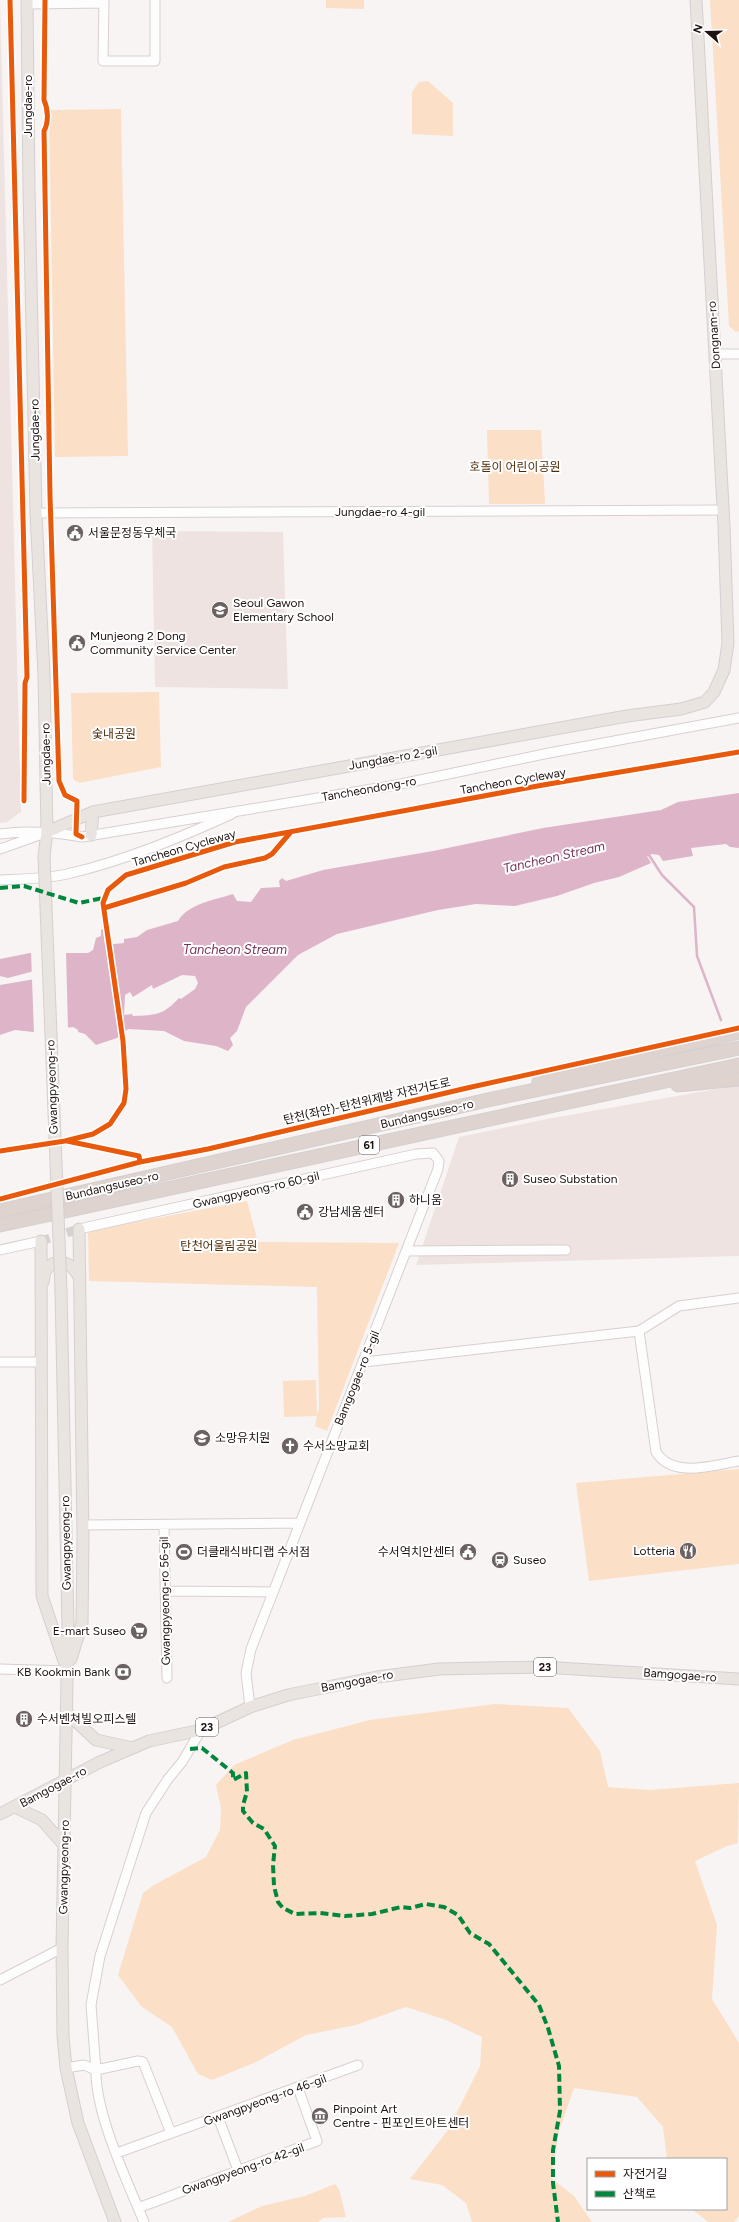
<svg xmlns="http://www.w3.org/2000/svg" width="739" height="2222" viewBox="0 0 739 2222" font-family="Figtree,'Noto Sans KR',sans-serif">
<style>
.built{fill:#efe3e2}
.green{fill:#fbdfc7}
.water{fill:#deb4c9;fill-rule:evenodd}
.pier{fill:#f8f4f4}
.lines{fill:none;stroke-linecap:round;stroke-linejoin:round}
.stream{stroke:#deb4c9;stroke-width:2.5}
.minor-tunnel{stroke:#d7d2d2;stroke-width:9;stroke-dasharray:9 4.5;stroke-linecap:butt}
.minor-casing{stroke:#d8cfce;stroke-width:11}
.major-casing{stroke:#d4d0d0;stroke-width:13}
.highway-casing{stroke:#d4d0d0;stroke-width:15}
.minor{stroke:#fefdfd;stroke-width:9}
.major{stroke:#eae4e1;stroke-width:11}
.highway{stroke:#ded3cf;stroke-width:13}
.major-bridge-casing{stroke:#d4d0d0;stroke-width:13;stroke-linecap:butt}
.major-bridge{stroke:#eae4e1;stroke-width:11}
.quiet{stroke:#00873e;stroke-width:4;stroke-dasharray:8 4;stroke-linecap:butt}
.cycleway-casing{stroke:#fff;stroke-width:8}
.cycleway{stroke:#e8590c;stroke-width:5}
.labels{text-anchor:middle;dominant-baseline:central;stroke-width:4;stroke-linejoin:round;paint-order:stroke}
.shield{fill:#fff;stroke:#625958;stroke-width:1}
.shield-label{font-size:11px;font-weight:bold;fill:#1e1211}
.street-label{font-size:12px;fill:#1e1211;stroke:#fff}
.park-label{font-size:12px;fill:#4e2d0b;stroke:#fff}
.poi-label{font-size:12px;fill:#1e1211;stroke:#fff;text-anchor:start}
.water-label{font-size:13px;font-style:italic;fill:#79325c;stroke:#fff}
</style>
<rect width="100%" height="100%" fill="#f8f4f4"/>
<path class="built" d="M0 0 21 812 7 822 0 823Z
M152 531 283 532 288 689 155 687Z
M739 1085V1256L416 1265 459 1137 547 1119Z"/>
<path class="green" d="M326 0H364V9L326 8Z
M710 0H739V331L736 332 729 326Z
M428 81 453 103V136L412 134V92L419 82Z
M121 109 128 456 55 457 49 110Z
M487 430H541L545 504H489Z
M159 692 161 767 79 783 73 779 71 693Z
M247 1201 258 1242 399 1243 327 1431 315 1426 317 1416 284 1417 283 1381 316 1380 317 1415 319 1408 317 1287 89 1281 88 1231Z
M739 1469V1564L589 1581 576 1483Z
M495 1704 568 1708 600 1751 608 1787 649 1790 739 1783 738 1843 727 1846 695 1861 717 1925 712 1999 739 2043V2216L734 2222H708L692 2209H726V2159H667L663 2127 637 2097 574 2088 559 2131 551 2178 574 2196 592 2222H472L466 2203 442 2185 410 2179 448 2130 480 2066 482 2037 446 2020 406 2007 356 2025 306 2035 254 2063 212 2080 198 2074 172 2027 141 2006 118 1975 143 1893 154 1885 206 1857 220 1830 221 1808 216 1785 234 1765 293 1740 370 1720Z
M335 2184 339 2189 346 2217 323 2218 318 2222H228L262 2206 305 2196Z"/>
<path class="water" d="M739 793V848L730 847 726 844 691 848 693 856 663 861 659 855 652 854 647 856 651 863 619 877 594 883 557 896 515 906 476 904 438 910 337 934 298 955 246 1007 237 1031 230 1038 233 1045 228 1051 216 1046 184 1041 164 1031 128 1029 117 1038 96 1045 85 1034 78 1032V1030L73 1027 33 1032 15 1030 0 1035V985L35 979 34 971 8 978 0 976V959L30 953H88L93 950 96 938 101 936V930L103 929 105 945 124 943V939L137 937 147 930 178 921C189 903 215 900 233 894L237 901 251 902 261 888 280 887 279 881 282 878 286 881 323 870 433 851 543 828 661 810 678 802ZM182 975 195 976 198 983 195 989 181 999 179 998C163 1015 157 1015 133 1016L132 1014 124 1015 125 995 130 992 133 997 152 985 153 989Z"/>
<path class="pier" d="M31 951H66L68 1030 34 1034Z"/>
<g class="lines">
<path class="stream" d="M649 855 662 875 694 907 697 956 721 1020"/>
<path class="minor-tunnel" d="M41 1241 79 1229"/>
<defs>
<path id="minor" d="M104 0 103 61H155V0
M27 4 104 3
M715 354H739
M36 513 723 510
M0 834C28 830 54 832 82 837L396 785 549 753 739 718
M0 849 42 834
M0 880C22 879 45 879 67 874 124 861 179 838 232 814
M79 1229 416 1154 433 1153 439 1161 438 1169 251 1649 246 1673 250 1707
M0 1250 41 1241
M406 1251 566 1250
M739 1298 679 1306 639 1331 656 1452C673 1479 713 1465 739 1461
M0 1362H40
M364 1362 639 1331
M83 1525 298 1523
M164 1525 167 1678
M165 1591 272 1592
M0 1669 68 1671
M0 1980 62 1948
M66 2068 84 2065 96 2070C95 2113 127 2181 144 2222
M218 2117 238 2170
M171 2133 143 2062 138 2061 96 2070 91 2005 100 1956 146 1813 168 1779 182 1762 201 1730
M117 2153 358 2065
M138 2208 317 2141 298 2088"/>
<path id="major" d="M27 0 29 190 36 513 44 675 47 832 44 856
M47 832 93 812 627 716 681 709 705 702 714 692 724 670 728 643 724 526 696 0
M91 835 93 812
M41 1241 42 1596 64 1661
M43 1282C44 1279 44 1273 46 1270 57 1255 73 1264 79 1277
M61 1291 68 1628 62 1948 63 2036 66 2068 78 2123 115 2222
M71 1659 82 1623 83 1538 79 1229
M67 1713 96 1740 133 1748
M15 1807 42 1820 64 1845
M0 1814 100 1762 149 1741 201 1730 250 1707 288 1695 377 1677 439 1669 542 1667 739 1679"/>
<path id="highway" d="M539 1082 614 1061 739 1032
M678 1085 739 1079
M0 1211 492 1099 739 1048
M0 1225 739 1065"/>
</defs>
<use href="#minor" class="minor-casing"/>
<use href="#major" class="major-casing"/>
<use href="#highway" class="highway-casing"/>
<use href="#minor" class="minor"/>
<use href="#major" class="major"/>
<use href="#highway" class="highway"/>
<defs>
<path id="major-bridge" d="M44 856 61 1291"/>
</defs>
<use href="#major-bridge" class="major-bridge-casing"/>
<use href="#major-bridge" class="major-bridge"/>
<path class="quiet" d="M0 888 24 886 79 903 103 898
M190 1749 202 1748 233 1773V1780L246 1773 247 1792 243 1805V1811L253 1823 264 1829 275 1846 273 1865 274 1886 278 1902 283 1908 295 1914 320 1913 345 1916 372 1914 401 1907 410 1908 426 1904 444 1907 458 1915 470 1933 489 1944 539 2005 548 2028 559 2066 560 2111 553 2150V2183L558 2222"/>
<defs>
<path id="cycleway" d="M10 0 27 677 25 683 24 801
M45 0 44 100C48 109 49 122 44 131L50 495 59 781 65 795 77 801 76 834 82 837
M104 908 186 883 224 867 265 858 272 854 290 833
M67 1141 139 1156 140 1162
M0 1151 65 1141 93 1134 110 1124 124 1103 126 1089 123 1041 103 903 108 890 126 875 235 842 543 785 739 752
M0 1199 140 1162 208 1149 467 1088 739 1028"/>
</defs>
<use href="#cycleway" class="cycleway-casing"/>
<use href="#cycleway" class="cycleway"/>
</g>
<defs>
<symbol id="civic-disc" viewBox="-11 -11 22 22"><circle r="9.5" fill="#6a6160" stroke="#fff"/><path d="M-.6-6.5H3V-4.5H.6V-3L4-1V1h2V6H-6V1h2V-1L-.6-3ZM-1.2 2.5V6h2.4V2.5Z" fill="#fff"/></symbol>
<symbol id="school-disc" viewBox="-11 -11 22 22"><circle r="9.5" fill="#6a6160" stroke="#fff"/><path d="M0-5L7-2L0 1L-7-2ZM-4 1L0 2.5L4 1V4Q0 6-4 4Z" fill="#fff"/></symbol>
<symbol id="building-disc" viewBox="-11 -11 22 22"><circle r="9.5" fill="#6a6160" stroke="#fff"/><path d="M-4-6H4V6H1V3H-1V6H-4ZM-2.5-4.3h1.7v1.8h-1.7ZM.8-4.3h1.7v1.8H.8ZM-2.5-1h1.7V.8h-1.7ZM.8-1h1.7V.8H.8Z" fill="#fff"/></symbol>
<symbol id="church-disc" viewBox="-11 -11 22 22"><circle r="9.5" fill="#6a6160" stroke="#fff"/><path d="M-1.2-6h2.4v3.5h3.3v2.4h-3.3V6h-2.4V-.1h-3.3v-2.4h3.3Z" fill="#fff"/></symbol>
<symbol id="restaurant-disc" viewBox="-11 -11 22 22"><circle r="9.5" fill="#6a6160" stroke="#fff"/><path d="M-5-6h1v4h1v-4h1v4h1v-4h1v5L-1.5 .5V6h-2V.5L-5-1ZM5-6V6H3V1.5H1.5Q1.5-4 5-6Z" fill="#fff"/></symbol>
<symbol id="stadium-disc" viewBox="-11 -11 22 22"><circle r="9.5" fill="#6a6160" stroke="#fff"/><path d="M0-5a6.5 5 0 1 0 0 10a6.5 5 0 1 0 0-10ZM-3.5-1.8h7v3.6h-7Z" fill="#fff"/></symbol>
<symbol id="station-disc" viewBox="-11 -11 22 22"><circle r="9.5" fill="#6a6160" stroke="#fff"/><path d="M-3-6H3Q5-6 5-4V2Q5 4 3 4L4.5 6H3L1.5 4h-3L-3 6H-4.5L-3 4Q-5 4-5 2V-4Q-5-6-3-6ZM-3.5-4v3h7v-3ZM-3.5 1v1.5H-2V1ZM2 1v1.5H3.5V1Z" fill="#fff"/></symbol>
<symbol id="supermarket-disc" viewBox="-11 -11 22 22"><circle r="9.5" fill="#6a6160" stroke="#fff"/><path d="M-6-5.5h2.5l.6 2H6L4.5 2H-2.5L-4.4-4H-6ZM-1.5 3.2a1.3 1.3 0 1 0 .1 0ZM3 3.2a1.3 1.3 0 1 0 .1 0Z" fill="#fff"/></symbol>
<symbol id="bank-disc" viewBox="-11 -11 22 22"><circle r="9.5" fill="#6a6160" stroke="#fff"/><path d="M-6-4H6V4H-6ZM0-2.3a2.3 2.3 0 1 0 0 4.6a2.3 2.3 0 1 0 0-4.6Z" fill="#fff"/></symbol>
<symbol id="museum-disc" viewBox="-11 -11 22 22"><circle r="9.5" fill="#6a6160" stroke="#fff"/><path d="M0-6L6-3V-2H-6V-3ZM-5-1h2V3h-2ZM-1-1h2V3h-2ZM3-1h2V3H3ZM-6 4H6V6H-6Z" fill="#fff"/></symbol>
</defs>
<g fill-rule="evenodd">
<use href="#civic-disc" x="65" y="523" width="20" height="20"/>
<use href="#school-disc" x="210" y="600" width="20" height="20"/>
<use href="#civic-disc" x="67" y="633" width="20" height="20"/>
<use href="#building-disc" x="500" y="1169" width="20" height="20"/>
<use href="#building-disc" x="386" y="1190" width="20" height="20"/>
<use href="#civic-disc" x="295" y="1202" width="20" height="20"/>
<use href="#school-disc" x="192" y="1428" width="20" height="20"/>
<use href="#church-disc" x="280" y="1436" width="20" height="20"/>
<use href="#restaurant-disc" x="678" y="1541" width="20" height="20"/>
<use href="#stadium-disc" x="174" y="1542" width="20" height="20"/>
<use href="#civic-disc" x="458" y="1542" width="20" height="20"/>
<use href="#station-disc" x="490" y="1550" width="20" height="20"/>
<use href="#supermarket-disc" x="129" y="1621" width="20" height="20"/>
<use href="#bank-disc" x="113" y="1662" width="20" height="20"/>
<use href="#building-disc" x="14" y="1709" width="20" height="20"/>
<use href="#museum-disc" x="310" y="2106" width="20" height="20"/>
</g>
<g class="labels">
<g class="shield">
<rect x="359" y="1136" width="20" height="18" rx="3"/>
<rect x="534" y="1658" width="22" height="18" rx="3"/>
<rect x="196" y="1718" width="22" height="18" rx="3"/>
</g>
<g class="shield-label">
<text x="369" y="1145">61</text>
<text x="545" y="1667">23</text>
<text x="207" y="1727">23</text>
</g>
<g class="street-label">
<text transform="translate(28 106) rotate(-90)">Jungdae-ro</text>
<text transform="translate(714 335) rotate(-94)">Dongnam-ro</text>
<text transform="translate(35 430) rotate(-91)">Jungdae-ro</text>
<text x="380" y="512">Jungdae-ro 4-gil</text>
<text transform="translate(46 754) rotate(-91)">Jungdae-ro</text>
<text transform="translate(393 758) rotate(-10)">Jungdae-ro 2-gil</text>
<text transform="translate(513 781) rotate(-10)">Tancheon Cycleway</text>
<text transform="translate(369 789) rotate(-10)">Tancheondong-ro</text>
<text transform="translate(184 848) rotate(-16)">Tancheon Cycleway</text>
<text transform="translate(52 1087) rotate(-92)">Gwangpyeong-ro</text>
<text transform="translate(367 1101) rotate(-13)">탄천(좌안)-탄천위제방 자전거도로</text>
<text transform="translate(427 1114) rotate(-13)">Bundangsuseo-ro</text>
<text transform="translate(112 1186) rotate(-13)">Bundangsuseo-ro</text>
<text transform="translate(256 1190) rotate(-13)">Gwangpyeong-ro 60-gil</text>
<text transform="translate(357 1378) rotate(-68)">Bamgogae-ro 5-gil</text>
<text transform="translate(66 1543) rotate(-91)">Gwangpyeong-ro</text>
<text transform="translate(165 1601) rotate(-91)">Gwangpyeong-ro 56-gil</text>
<text transform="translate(680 1675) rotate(4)">Bamgogae-ro</text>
<text transform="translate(357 1681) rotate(-11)">Bamgogae-ro</text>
<text transform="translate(53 1787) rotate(-28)">Bamgogae-ro</text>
<text transform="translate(64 1867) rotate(-89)">Gwangpyeong-ro</text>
<text transform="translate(265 2100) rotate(-20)">Gwangpyeong-ro 46-gil</text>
<text transform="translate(243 2169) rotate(-20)">Gwangpyeong-ro 42-gil</text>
</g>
<g class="park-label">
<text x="515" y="467">호돌이 어린이공원</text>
<text x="114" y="734">숯내공원</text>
<text x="219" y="1246">탄천어울림공원</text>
</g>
<g class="poi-label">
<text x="88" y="533">서울문정동우체국</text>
<text x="233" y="603">Seoul Gawon<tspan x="233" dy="14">Elementary School</tspan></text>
<text x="90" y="636">Munjeong 2 Dong<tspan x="90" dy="14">Community Service Center</tspan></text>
<text x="523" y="1179">Suseo Substation</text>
<text x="409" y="1200">하니움</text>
<text x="318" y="1212">강남세움센터</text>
<text x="215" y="1438">소망유치원</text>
<text x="303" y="1446">수서소망교회</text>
<text x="675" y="1551" text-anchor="end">Lotteria</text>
<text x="197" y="1552">더클래식바디랩 수서점</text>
<text x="455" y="1552" text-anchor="end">수서역치안센터</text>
<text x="513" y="1560">Suseo</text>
<text x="126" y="1631" text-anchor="end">E-mart Suseo</text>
<text x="110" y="1672" text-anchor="end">KB Kookmin Bank</text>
<text x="37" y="1719">수서벤쳐빌오피스텔</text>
<text x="333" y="2109">Pinpoint Art<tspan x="333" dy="14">Centre - 핀포인트아트센터</tspan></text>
</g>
<g class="water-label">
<text transform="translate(554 857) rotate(-13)">Tancheon Stream</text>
<text x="235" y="949">Tancheon Stream</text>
</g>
</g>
<rect x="587" y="2158" width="140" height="52" fill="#ffffff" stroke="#a5a0a0"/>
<rect x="595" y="2171" width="20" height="6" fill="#e8590c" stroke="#a5a0a0"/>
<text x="623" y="2178" font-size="12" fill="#1e1211">자전거길</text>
<rect x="595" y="2191" width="20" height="6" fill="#00873e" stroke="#a5a0a0"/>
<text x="623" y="2198" font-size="12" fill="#1e1211">산책로</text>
<g transform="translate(707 32) rotate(290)" stroke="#ffffff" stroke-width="3" paint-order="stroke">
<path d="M0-3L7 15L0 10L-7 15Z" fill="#1e1211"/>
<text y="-6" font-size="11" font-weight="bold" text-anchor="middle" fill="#1e1211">N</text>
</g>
</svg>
